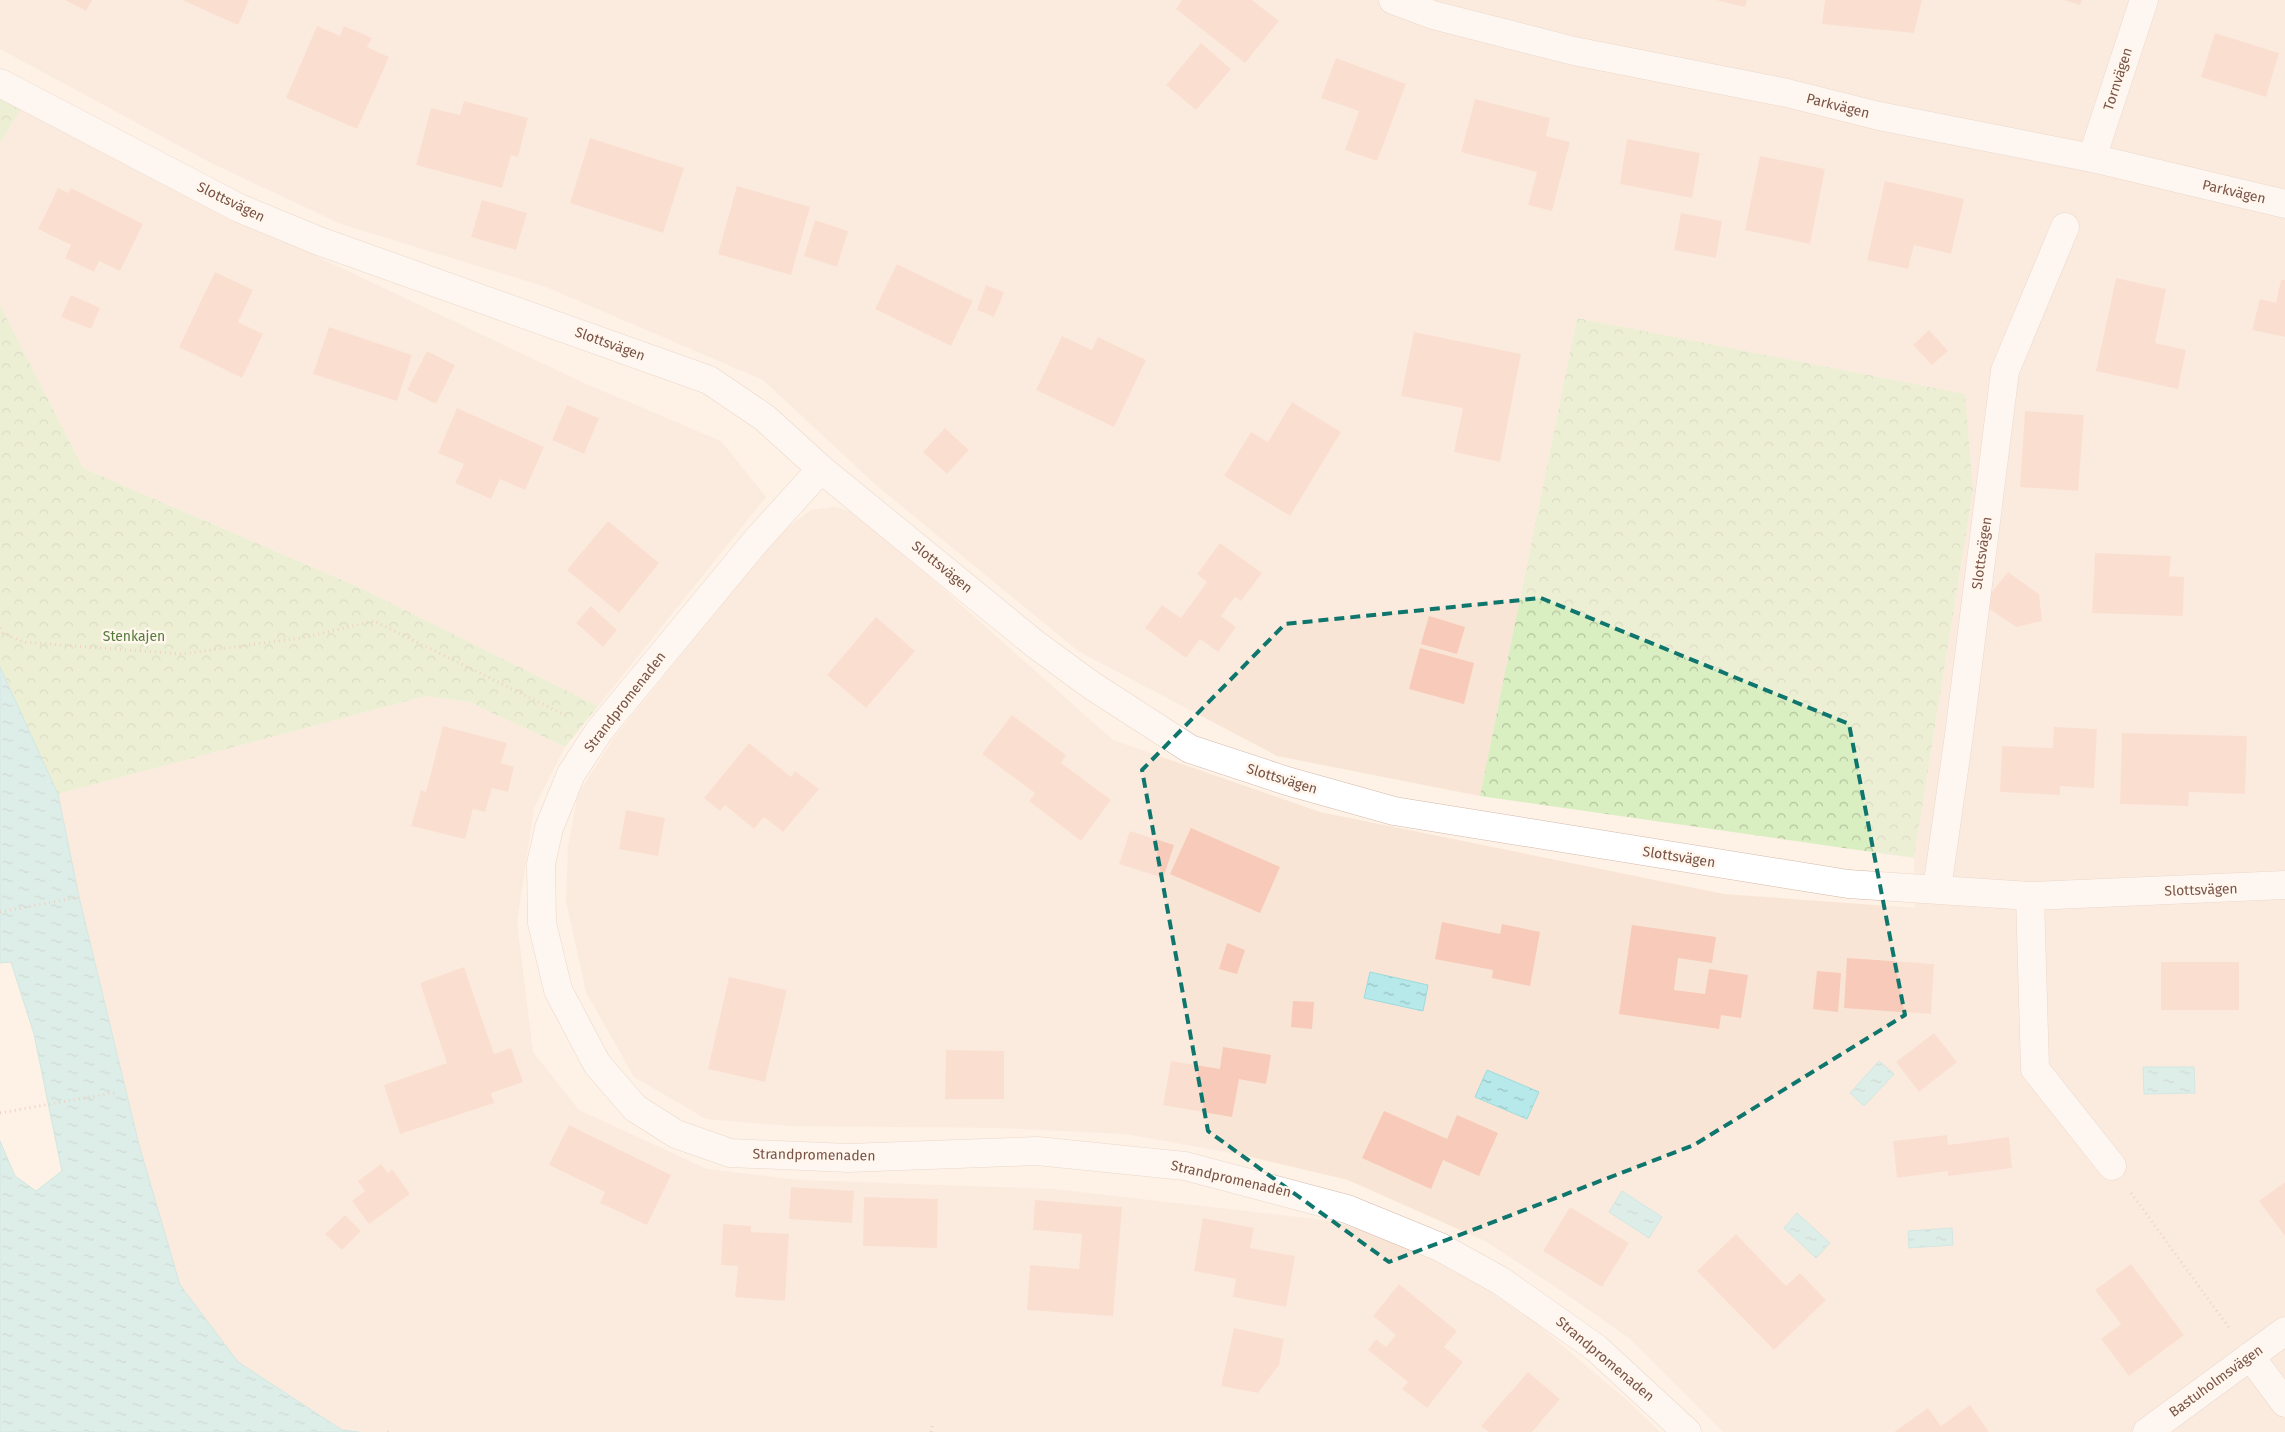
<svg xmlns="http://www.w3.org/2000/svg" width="2285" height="1432" viewBox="0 0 2285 1432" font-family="'Fira Sans',sans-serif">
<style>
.residential{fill:#f9e5d5}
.forest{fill:url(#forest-crowns)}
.water{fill:url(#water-ripples);stroke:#9cdbdd}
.building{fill:#f7cab9}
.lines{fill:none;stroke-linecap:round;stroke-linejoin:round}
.minor-casing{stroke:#d4b9ac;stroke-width:29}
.path{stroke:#dcad9c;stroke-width:3;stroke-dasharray:1 4;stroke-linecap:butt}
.minor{stroke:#fff;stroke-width:28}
.marked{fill:none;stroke:#0f766e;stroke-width:4;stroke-dasharray:10 6;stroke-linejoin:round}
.labels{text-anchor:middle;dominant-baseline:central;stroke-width:5;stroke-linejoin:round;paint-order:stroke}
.street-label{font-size:14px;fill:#7a5347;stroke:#fff6ed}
.park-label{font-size:14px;fill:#557b3b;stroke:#fff6ed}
</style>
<defs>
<pattern id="forest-crowns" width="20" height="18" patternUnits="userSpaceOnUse" patternTransform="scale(1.25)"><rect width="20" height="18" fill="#d9eec1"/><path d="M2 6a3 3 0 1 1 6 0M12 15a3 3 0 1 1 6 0" fill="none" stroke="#b5c39f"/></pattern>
<pattern id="water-ripples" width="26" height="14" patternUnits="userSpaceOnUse" patternTransform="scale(1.25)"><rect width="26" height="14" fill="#b7e9eb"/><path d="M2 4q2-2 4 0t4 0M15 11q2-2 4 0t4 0" fill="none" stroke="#9abfc0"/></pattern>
</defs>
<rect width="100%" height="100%" fill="#fef1e5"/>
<path class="residential" d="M0 0H2285V1432H1723L1629 1338 1560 1290 1485 1241 1348 1180 1243 1155 1125 1134 999 1128 792 1126 706 1119 634 1077 586 992 566 901 568 846 578 794 613 739 780 533 811 510 834 507 858 513 1113 740 1320 812 1724 894 1915 908 1914 858 1973 490 1577 318 1480 796 1277 756 1078 651 876 485 763 380 546 287 341 224 211 163 0 49Z
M21 109 253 226 584 383 721 441 766 497 598 706 363 589 83 468 0 305V143Z
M426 696 469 702 565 747 534 808 517 922 533 1052 579 1110 707 1169 800 1180 1054 1189 1332 1221 1430 1251 1532 1320 1628 1401 1660 1432H359L342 1430 238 1362 180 1285 139 1145 79 897 58 794Z"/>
<path class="forest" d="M0 97 21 109 0 143Z
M0 305 83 468 363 589 598 706 565 747 469 702 426 696 58 794 0 667Z
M1577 318 1965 394 1973 490 1914 858 1480 796Z"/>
<path class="water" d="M0 667 58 794 79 897 139 1145 180 1285 238 1362 342 1430 359 1432H0V1141L15 1176 36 1191 62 1171 34 1034 11 962 0 963Z
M1370 972 1428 985 1423 1011 1364 998Z
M1879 1061 1894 1074 1864 1106 1850 1093Z
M2143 1067H2194L2195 1093 2144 1094Z
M1487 1070 1539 1092 1527 1119 1475 1097Z
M1622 1191 1662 1217 1649 1238 1609 1212Z
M1797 1213 1830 1243 1816 1258 1784 1228Z
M1952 1228 1953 1245 1909 1248 1908 1231Z"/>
<path class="building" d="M65 0H92L86 11Z
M182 0H249L238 25Z
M1182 0H1252L1279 21 1245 63 1176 9Z
M1716 0H1747L1745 7Z
M1825 0H1922L1914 33 1822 24Z
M2064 0H2082L2080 5Z
M317 26 340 36 344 26 372 38 367 47 389 57 357 129 286 98Z
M2215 33 2279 53 2266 97 2201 77Z
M1201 43 1231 69 1196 110 1166 85Z
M1336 58 1406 84 1377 161 1345 150 1359 111 1321 98Z
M1475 99 1550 118 1546 136 1570 142 1552 211 1528 205 1537 172 1461 152Z
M464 101 528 118 518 157 511 155 502 188 416 165 431 108 460 115Z
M590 138 684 168 663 233 570 203Z
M1627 139 1700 153 1692 198 1620 184Z
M1760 156 1825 169 1810 244 1745 230Z
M1885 181 1964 199 1951 254 1914 245 1908 269 1867 260Z
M737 186 810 207 791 275 718 254Z
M58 188 68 193 71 188 143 224 120 271 99 261 94 272 65 258 71 245 38 229Z
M482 200 527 213 516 250 471 237Z
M1681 213 1722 221 1716 258 1674 250Z
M815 220 848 231 837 267 804 256Z
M897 264 973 301 951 346 875 309Z
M215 272 253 290 238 322 263 334 242 378 179 347Z
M2116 278 2166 289 2155 343 2186 350 2178 389 2096 371Z
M2281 280H2285V337L2252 330 2260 299 2276 303Z
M986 285 1004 292 994 317 977 310Z
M71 295 100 308 91 329 61 317Z
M329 327 412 355 397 401 313 374Z
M1929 330 1948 351 1932 365 1913 345Z
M1414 332 1521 354 1500 462 1454 452 1463 408 1401 396Z
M1062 336 1092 350 1098 337 1146 360 1114 427 1036 390Z
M427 351 455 365 436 404 407 390Z
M1292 402 1341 432 1290 516 1224 476 1251 432 1268 442Z
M567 405 599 418 584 454 552 440Z
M457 408 544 447 525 490 500 479 491 499 455 483 464 464 438 453Z
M2025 411 2084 415 2078 491 2020 487Z
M945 428 969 450 947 474 923 452Z
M608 521 659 563 619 613 567 570Z
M1220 543 1262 573 1241 601 1235 597 1221 616 1236 627 1218 652 1200 639 1186 658 1145 628 1162 605 1181 618 1207 582 1197 574Z
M2095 553 2171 556 2169 576 2184 577 2183 616 2092 613Z
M2008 572 2039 594 2042 621 2016 627 1982 604Z
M591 606 617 630 603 647 576 623Z
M1429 616 1465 627 1457 654 1421 644Z
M876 617 915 651 866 708 827 675Z
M1420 648 1474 663 1464 704 1409 689Z
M1012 715 1066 755 1061 763 1111 800 1081 841 1029 801 1035 793 982 754Z
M443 726 507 743 501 763 514 767 508 792 492 788 485 812 473 809 465 839 411 826 421 790 426 792Z
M2054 727 2097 729 2094 788 2060 786V795L2000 792 2002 746 2053 748Z
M2122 733 2247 736 2245 794 2189 792 2188 806 2120 804Z
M749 743 791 777 795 771 819 789 783 832 764 817 754 829 725 805 720 811 704 798Z
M626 810 665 818 658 856 619 849Z
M1191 828 1280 867 1260 913 1170 874Z
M1130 831 1174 845 1163 878 1119 864Z
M1442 922 1500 934 1502 924 1540 932 1530 986 1492 978 1493 970 1435 959Z
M1632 925 1716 937 1712 963 1678 958 1674 990 1705 994 1709 969 1748 975 1741 1018 1721 1015 1719 1029 1619 1014Z
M1227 943 1245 950 1237 974 1219 969Z
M1847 958 1934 964 1931 1014 1844 1008Z
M2161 962H2239V1010H2161Z
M464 967 494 1054 511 1048 523 1082 491 1093 494 1103 400 1134 384 1085 447 1063 420 983Z
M1817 971 1841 973 1838 1012 1813 1009Z
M729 977 787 990 765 1082 708 1069Z
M1293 1001 1314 1002 1312 1029 1291 1027Z
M1934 1033 1957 1062 1919 1092 1896 1062Z
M1223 1047 1271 1055 1266 1084 1239 1079 1232 1117 1163 1105 1171 1061 1220 1069Z
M946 1050 1004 1051V1099H945Z
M1384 1111 1447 1139 1457 1115 1498 1133 1479 1176 1443 1160 1431 1189 1362 1158Z
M569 1125 671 1175 647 1225 600 1203 605 1192 549 1165Z
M1947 1135 1948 1145 2009 1137 2012 1168 1948 1176V1171L1897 1178 1893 1141Z
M381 1164 388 1173 392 1169 410 1194 369 1224 352 1201 365 1191 358 1181Z
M2285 1182V1236L2259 1201Z
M791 1187 854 1191 852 1223 789 1219Z
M864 1197 938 1199 937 1248 863 1246Z
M1035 1200 1122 1207 1113 1316 1027 1310 1030 1265 1079 1269 1082 1234 1033 1230Z
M1570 1207 1629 1243 1602 1287 1543 1251Z
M345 1215 361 1231 342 1250 325 1234Z
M1203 1218 1254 1228 1250 1248 1295 1256 1286 1307 1233 1297 1236 1279 1194 1271Z
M723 1224 751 1226V1232L789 1234 785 1301 735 1297 738 1266 721 1265Z
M1736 1234 1786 1286 1800 1273 1826 1300 1774 1350 1697 1271Z
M2131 1264 2184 1335 2129 1376 2101 1339 2121 1324 2095 1290Z
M1399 1284 1457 1331 1444 1347 1463 1362 1427 1408 1402 1389 1408 1382 1368 1350 1376 1339 1386 1347 1396 1335 1373 1316Z
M1234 1328 1284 1339 1279 1365 1258 1393 1221 1386Z
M1528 1372 1560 1399 1532 1432H1489L1481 1426Z
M1970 1405 1989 1432H1894L1928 1408 1941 1426Z"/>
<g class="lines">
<defs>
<path id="minor" d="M1393 0 1433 15 1574 51 1787 93 1879 116 2092 158 2285 204
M0 83 239 208 319 241 709 380 765 418 821 469 1035 644 1091 685 1190 749 1287 781 1394 811 1848 884 2030 896 2285 885
M2092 158 2144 0
M821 469 756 541 599 731 571 774 549 828 541 864 542 923 558 990 597 1064 635 1108 676 1134 730 1153 848 1158 1037 1151 1185 1166 1347 1209 1440 1247 1501 1281 1596 1348 1687 1432
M1937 889 1959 735 2005 371 2065 227
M2030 896 2035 1069 2112 1166
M2250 1356 2285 1403
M2147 1432 2285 1331"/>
</defs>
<use href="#minor" class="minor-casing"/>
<path class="path" d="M0 628 3 633 23 642 182 654 301 638 374 621 569 717
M0 912 79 897
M0 1113 118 1092
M2131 1193 2230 1329
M388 1432 390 1431
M931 1432 933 1423"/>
<use href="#minor" class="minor"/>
</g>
<path d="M0 0H2285V1432H0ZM1541 598 1849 724 1905 1015 1694 1145 1389 1262 1208 1131 1142 770 1285 624Z" fill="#fef1e5" fill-opacity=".55" fill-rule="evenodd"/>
<path class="marked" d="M1541 598 1849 724 1905 1015 1694 1145 1389 1262 1208 1131 1142 770 1285 624Z"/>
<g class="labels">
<g class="street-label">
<text transform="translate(2118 79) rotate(-72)">Tornvägen</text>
<text transform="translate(1838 106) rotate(14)">Parkvägen</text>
<text transform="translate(2234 192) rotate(13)">Parkvägen</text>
<text transform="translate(231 202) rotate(26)">Slottsvägen</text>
<text transform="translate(610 344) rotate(20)">Slottsvägen</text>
<text transform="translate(1982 553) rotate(-82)">Slottsvägen</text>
<text transform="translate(942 567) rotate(39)">Slottsvägen</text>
<text transform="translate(625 702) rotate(-52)">Strandpromenaden</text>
<text transform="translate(1282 779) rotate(17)">Slottsvägen</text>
<text transform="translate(1679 857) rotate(9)">Slottsvägen</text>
<text transform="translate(2201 890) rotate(-2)">Slottsvägen</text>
<text transform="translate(814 1155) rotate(1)">Strandpromenaden</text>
<text transform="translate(1231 1179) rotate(13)">Strandpromenaden</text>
<text transform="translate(1605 1359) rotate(40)">Strandpromenaden</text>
<text transform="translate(2216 1381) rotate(-36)">Bastuholmsvägen</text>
</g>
<g class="park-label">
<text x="134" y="636">Stenkajen</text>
</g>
</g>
</svg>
